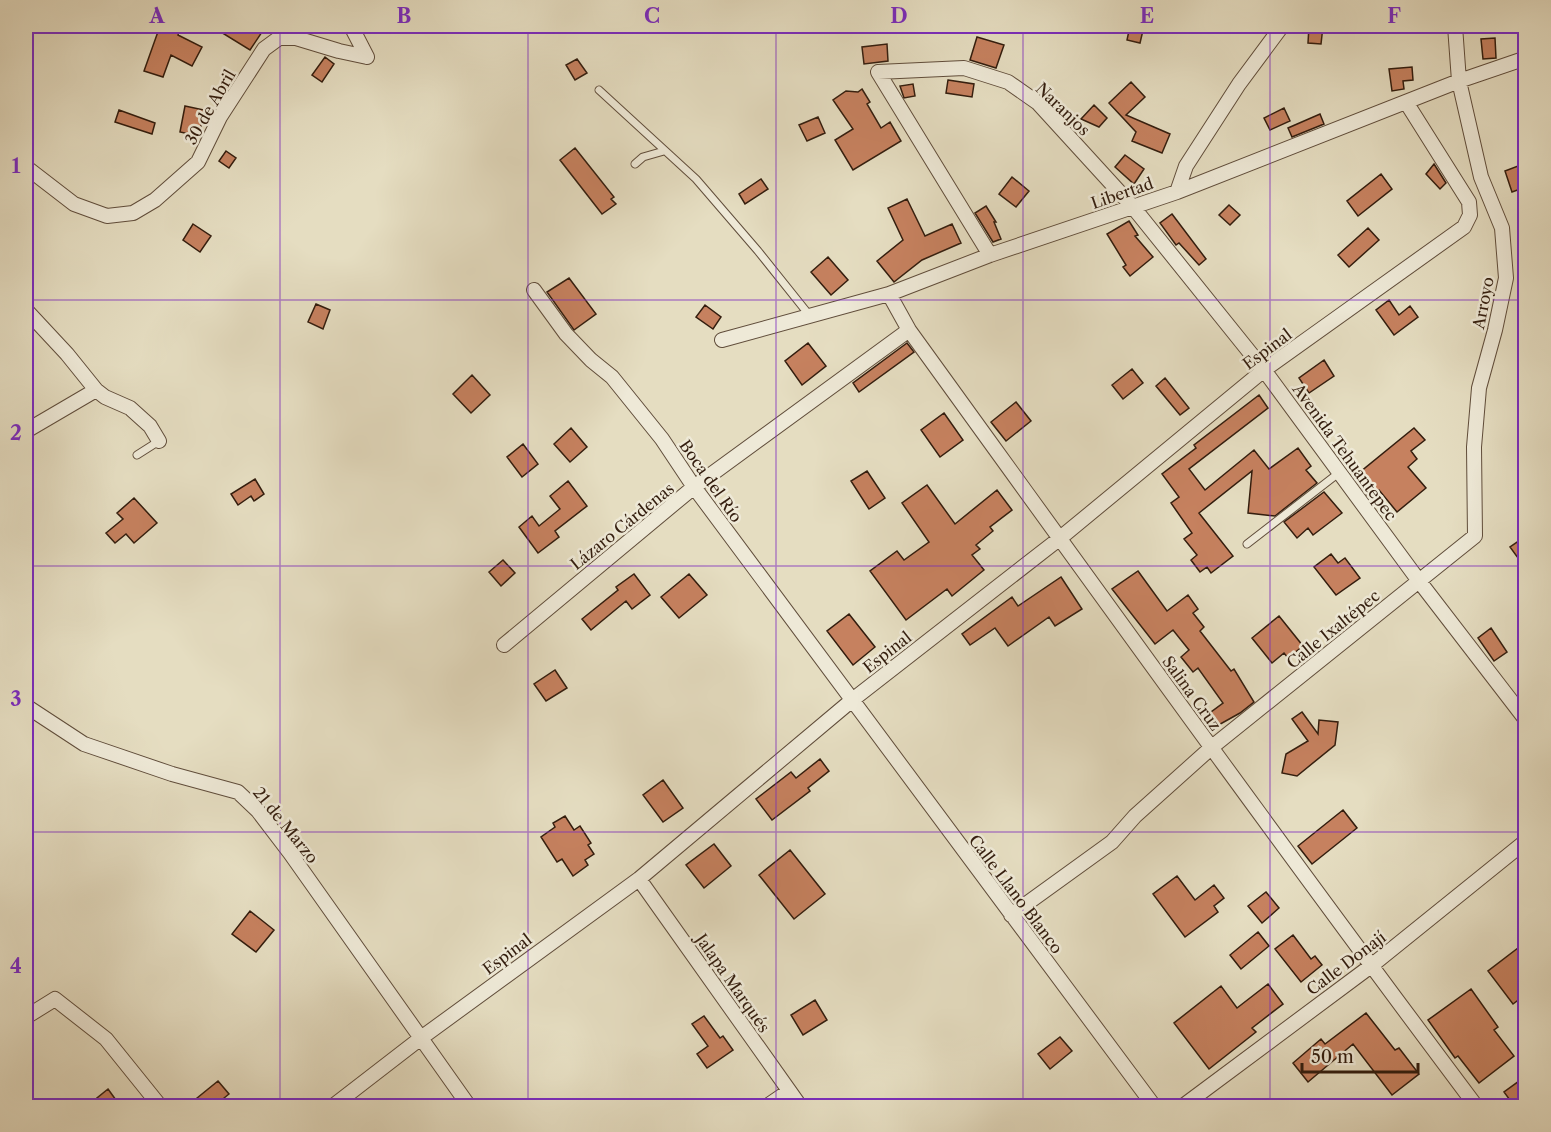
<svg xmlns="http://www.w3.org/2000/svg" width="1551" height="1132" viewBox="0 0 1551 1132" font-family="'Libre Caslon Text',serif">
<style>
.building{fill:#c6815f;stroke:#331d0e;stroke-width:1.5}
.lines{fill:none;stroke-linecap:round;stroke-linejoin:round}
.lane-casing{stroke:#604d3b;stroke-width:9}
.street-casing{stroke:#604d3b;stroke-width:16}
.lane{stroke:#eee9d7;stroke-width:7}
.street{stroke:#eee9d7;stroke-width:14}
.grid{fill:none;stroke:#7b2cbf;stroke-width:1.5;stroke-opacity:0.55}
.labels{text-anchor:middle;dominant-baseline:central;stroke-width:5;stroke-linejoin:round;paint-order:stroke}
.street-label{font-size:16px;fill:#331d0e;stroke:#eee9d7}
.neatline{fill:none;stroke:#7b2cbf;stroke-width:2}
.grid-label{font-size:20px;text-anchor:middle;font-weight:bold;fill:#7b2cbf}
</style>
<rect width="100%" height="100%" fill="#e5ddc1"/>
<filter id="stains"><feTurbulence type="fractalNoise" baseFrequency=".00333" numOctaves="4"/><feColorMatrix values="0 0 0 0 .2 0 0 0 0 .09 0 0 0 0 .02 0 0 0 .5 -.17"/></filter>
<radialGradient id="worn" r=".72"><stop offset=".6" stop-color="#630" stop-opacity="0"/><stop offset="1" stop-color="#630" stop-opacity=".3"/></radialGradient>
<path class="building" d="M160 26H181L178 35 202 47 192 66 171 55 163 77 144 71Z
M211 26H266L250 50Z
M1130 26H1144L1140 43 1127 40Z
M1309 26H1323L1321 44 1308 43Z
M977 37 1004 45 996 68 970 60Z
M1495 38 1496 58 1483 59 1481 39Z
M887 44 888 61 864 64 862 47Z
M325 57 334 64 322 82 312 75Z
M577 59 587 73 575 80 566 65Z
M1412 67 1413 80 1403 81 1404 89 1392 91 1389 69Z
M948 80 974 84 972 97 946 93Z
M1131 82 1145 97 1126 115 1170 134 1162 153 1132 141 1136 132 1109 103Z
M913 84 915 96 904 98 900 86Z
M862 89 870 102 867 104 881 128 890 122 901 141 853 170 835 140 853 129 833 100 846 91 858 92Z
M1094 105 1107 118 1099 127 1081 119Z
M185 106 204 110 199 136 180 132Z
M1284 108 1290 121 1270 130 1264 118Z
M119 110 155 123 152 134 115 122Z
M1320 114 1324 124 1292 137 1288 128Z
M818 117 825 133 807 141 799 125Z
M575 148 614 197 611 199 616 204 602 214 560 160Z
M226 151 236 158 229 168 219 161Z
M1125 155 1144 169 1134 184 1115 167Z
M1526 163V187L1512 192 1505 171Z
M1434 164 1446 183 1440 189 1426 174Z
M1381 174 1392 189 1358 216 1347 201Z
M1012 177 1029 191 1016 207 999 194Z
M761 179 768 189 745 204 739 194Z
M907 199 925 236 952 224 961 243 922 260 894 282 877 261 903 240 888 208Z
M1229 205 1240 215 1230 225 1219 215Z
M986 206 996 222H994L1001 239 993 242 975 213Z
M1172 214 1206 259 1199 265 1179 243 1176 245 1160 223Z
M1129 221 1138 235 1135 236 1153 257 1130 276 1123 267 1126 265 1107 234Z
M193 224 211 236 200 252 183 240Z
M1368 228 1379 240 1349 267 1338 255Z
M828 257 848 280 831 295 811 272Z
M569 278 596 314 574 330 547 292Z
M1389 300 1399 315 1410 306 1418 317 1394 335 1376 310Z
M316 304 330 310 323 329 308 322Z
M705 305 721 317 713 329 696 317Z
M808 343 826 366 802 385 785 361Z
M907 343 914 352 859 392 853 383Z
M1324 360 1334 376 1309 393 1299 378Z
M1132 369 1143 383 1123 399 1112 385Z
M472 375 490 395 471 413 453 394Z
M1165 378 1189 408 1180 415 1156 386Z
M1259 395 1268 408 1189 469 1205 490 1254 450 1269 469 1298 448 1311 466 1306 470 1317 483 1275 516 1248 513 1252 471 1199 513 1233 556 1211 573 1207 567 1200 572 1191 560 1197 555 1184 539 1192 533 1171 503 1179 497 1162 474 1196 448 1194 445Z
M1016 402 1031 421 1006 441 991 422Z
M944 413 963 440 940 457 921 430Z
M571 428 587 447 570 462 554 444Z
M1414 428 1425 440 1411 451 1417 459 1408 467 1426 488 1397 512 1379 490 1369 498 1354 477Z
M523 444 538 464 522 477 507 457Z
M867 471 885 498 869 509 851 481Z
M255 479 264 494 254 501 251 496 238 505 231 494Z
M568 481 587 506 555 531 559 537 538 553 519 527 532 516 539 526 560 509 550 496Z
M927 485 955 524 997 490 1012 510 990 527 993 531 976 545 980 549 972 555 984 570 952 596 947 589 906 620 870 571 897 551 904 560 929 542 902 503Z
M1324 492 1342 513 1313 535 1308 528 1297 538 1284 522Z
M134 498 157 523 134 543 126 534 115 543 106 533 123 519 117 513Z
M1526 536V569L1510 547Z
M1331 554 1338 563 1345 558 1360 578 1336 595 1314 567Z
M503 560 515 573 501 586 489 572Z
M1138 571 1167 611 1188 595 1198 609 1193 613 1204 627 1200 631 1231 671 1234 669 1254 702 1240 713 1215 727 1207 715 1223 703 1198 668 1193 672 1181 657 1189 650 1173 630 1155 644 1112 589Z
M634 574 650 595 632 609 626 601 591 630 582 619 618 590 616 587Z
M689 574 707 595 679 618 661 597Z
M1061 577 1082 609 1055 626 1049 617 1008 646 995 628 970 645 962 634 1012 597 1018 606Z
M849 614 875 647 853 665 827 631Z
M1279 616 1303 646 1288 658 1284 653 1272 663 1252 638Z
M1491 628 1507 652 1494 661 1478 638Z
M555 670 567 688 546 701 534 684Z
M1302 712 1318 734 1319 720 1338 722 1335 745 1297 776 1282 773 1286 754 1308 741 1292 719Z
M820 759 829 771 808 788 810 791 772 820 756 799 791 772 796 778Z
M663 780 683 808 663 822 643 795Z
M1343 810 1357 828 1312 864 1298 846Z
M565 816 574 830 580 826 591 843 588 845 594 854 585 860 588 865 573 876 562 859 557 862 541 837 555 827 553 823Z
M714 844 731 866 704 888 686 865Z
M790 850 825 894 794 919 759 875Z
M1177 876 1195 900 1214 885 1224 898 1214 906 1218 912 1185 937 1153 894Z
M1266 892 1279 908 1262 923 1248 906Z
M250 911 274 930 256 952 232 934Z
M1258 932 1269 946 1241 969 1230 955Z
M1293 935 1311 959 1315 956 1322 965 1301 982 1275 949Z
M1518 948 1526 958V994L1513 1004 1488 971Z
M1268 984 1283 1004 1252 1028 1256 1032 1209 1069 1174 1023 1221 986 1237 1008Z
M1471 989 1498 1027 1494 1030 1514 1056 1479 1083 1458 1056 1455 1058 1428 1020Z
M815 1000 827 1020 803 1035 791 1015Z
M1366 1013 1395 1050 1399 1048 1419 1074 1392 1095 1353 1044 1308 1082 1293 1063 1321 1039 1325 1044Z
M704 1016 720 1038 723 1036 733 1050 707 1068 697 1054 708 1046 692 1024Z
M1060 1037 1072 1051 1050 1069 1038 1054Z
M1526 1076V1107H1515L1504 1092Z
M218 1081 229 1094 213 1107H186Z
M108 1089 121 1107H103L97 1098Z"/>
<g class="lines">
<defs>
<path id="lane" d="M599 90 696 179 758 251 810 316
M635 164 643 157 664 151
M137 455 159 441
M1247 544 1340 472"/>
<path id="street" d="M351 26 367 57
M26 167 74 204 107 216 133 213 155 200 198 162 220 117 264 49 279 38H296L339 51 367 57
M1177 192 1186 166 1239 84 1282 26
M990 255 878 72 964 68 1008 82 1038 103 1133 207 1264 370 1419 581 1526 720
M534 290 566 334 591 360 612 377 662 439 694 487 1154 1106
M889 294 909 330C1097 590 1284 850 1476 1106
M26 310 67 354 96 390 105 397 130 408 150 426 159 441
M722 340 889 294 990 255 1177 192 1459 81 1526 58
M26 431 96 390
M504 645 694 487 909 330
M26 706 84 744 172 774 238 792 258 811 290 853 469 1106
M639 879 800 1106
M1011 915 1112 842 1135 816 1212 747 1475 536 1474 447 1479 388 1495 330 1506 278 1502 228 1481 177 1459 81 1455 26
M26 1017 55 999 106 1039 160 1106
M333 1106 421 1038 639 879 851 701 1059 539 1264 370 1464 227 1470 215 1469 202 1406 102
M767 1106 789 1091
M1183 1106 1371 966 1526 841"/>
</defs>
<use href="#lane" class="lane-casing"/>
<use href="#street" class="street-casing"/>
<use href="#lane" class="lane"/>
<use href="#street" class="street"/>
</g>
<path class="grid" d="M280 26V1106M528 26V1106M776 26V1106M1023 26V1106M1270 26V1106M26 300H1526M26 566H1526M26 832H1526"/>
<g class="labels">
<g class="street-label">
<text transform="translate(210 107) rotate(-60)">30 de Abril</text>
<text transform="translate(1063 109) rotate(44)">Naranjos</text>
<text transform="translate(1122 193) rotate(-19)">Libertad</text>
<text transform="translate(1483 303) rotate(-79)">Arroyo</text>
<text transform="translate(1267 349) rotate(-37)">Espinal</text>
<text transform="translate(1345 452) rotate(54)">Avenida Tehuantepec</text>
<text transform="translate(711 481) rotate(55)">Boca del Río</text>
<text transform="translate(622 526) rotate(-39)">Lázaro Cárdenas</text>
<text transform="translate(1333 629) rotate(-39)">Calle Ixaltépec</text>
<text transform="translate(887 652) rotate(-38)">Espinal</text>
<text transform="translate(1192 693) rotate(54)">Salina Cruz</text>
<text transform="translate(286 825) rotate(51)">21 de Marzo</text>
<text transform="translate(1016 894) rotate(53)">Calle Llano Blanco</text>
<text transform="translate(507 954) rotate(-37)">Espinal</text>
<text transform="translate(1346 963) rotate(-37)">Calle Donají</text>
<text transform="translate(733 983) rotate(55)">Jalapa Marqués</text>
</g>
</g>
<rect width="1551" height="1132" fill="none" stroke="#e5ddc1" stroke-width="66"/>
<path d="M1302 1063v9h116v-9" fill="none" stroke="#331d0e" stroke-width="3"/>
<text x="1311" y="1063" font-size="18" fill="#331d0e" stroke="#eee9d7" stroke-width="4.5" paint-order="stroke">50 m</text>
<rect x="33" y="33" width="1485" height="1066" class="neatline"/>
<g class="grid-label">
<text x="157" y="23">A</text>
<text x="404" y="23">B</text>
<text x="652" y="23">C</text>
<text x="899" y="23">D</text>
<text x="1147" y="23">E</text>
<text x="1394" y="23">F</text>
<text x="16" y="173">1</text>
<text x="16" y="440">2</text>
<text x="16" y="706">3</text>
<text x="16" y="973">4</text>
</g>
<rect width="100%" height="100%" filter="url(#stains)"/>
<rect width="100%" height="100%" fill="url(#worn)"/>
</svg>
